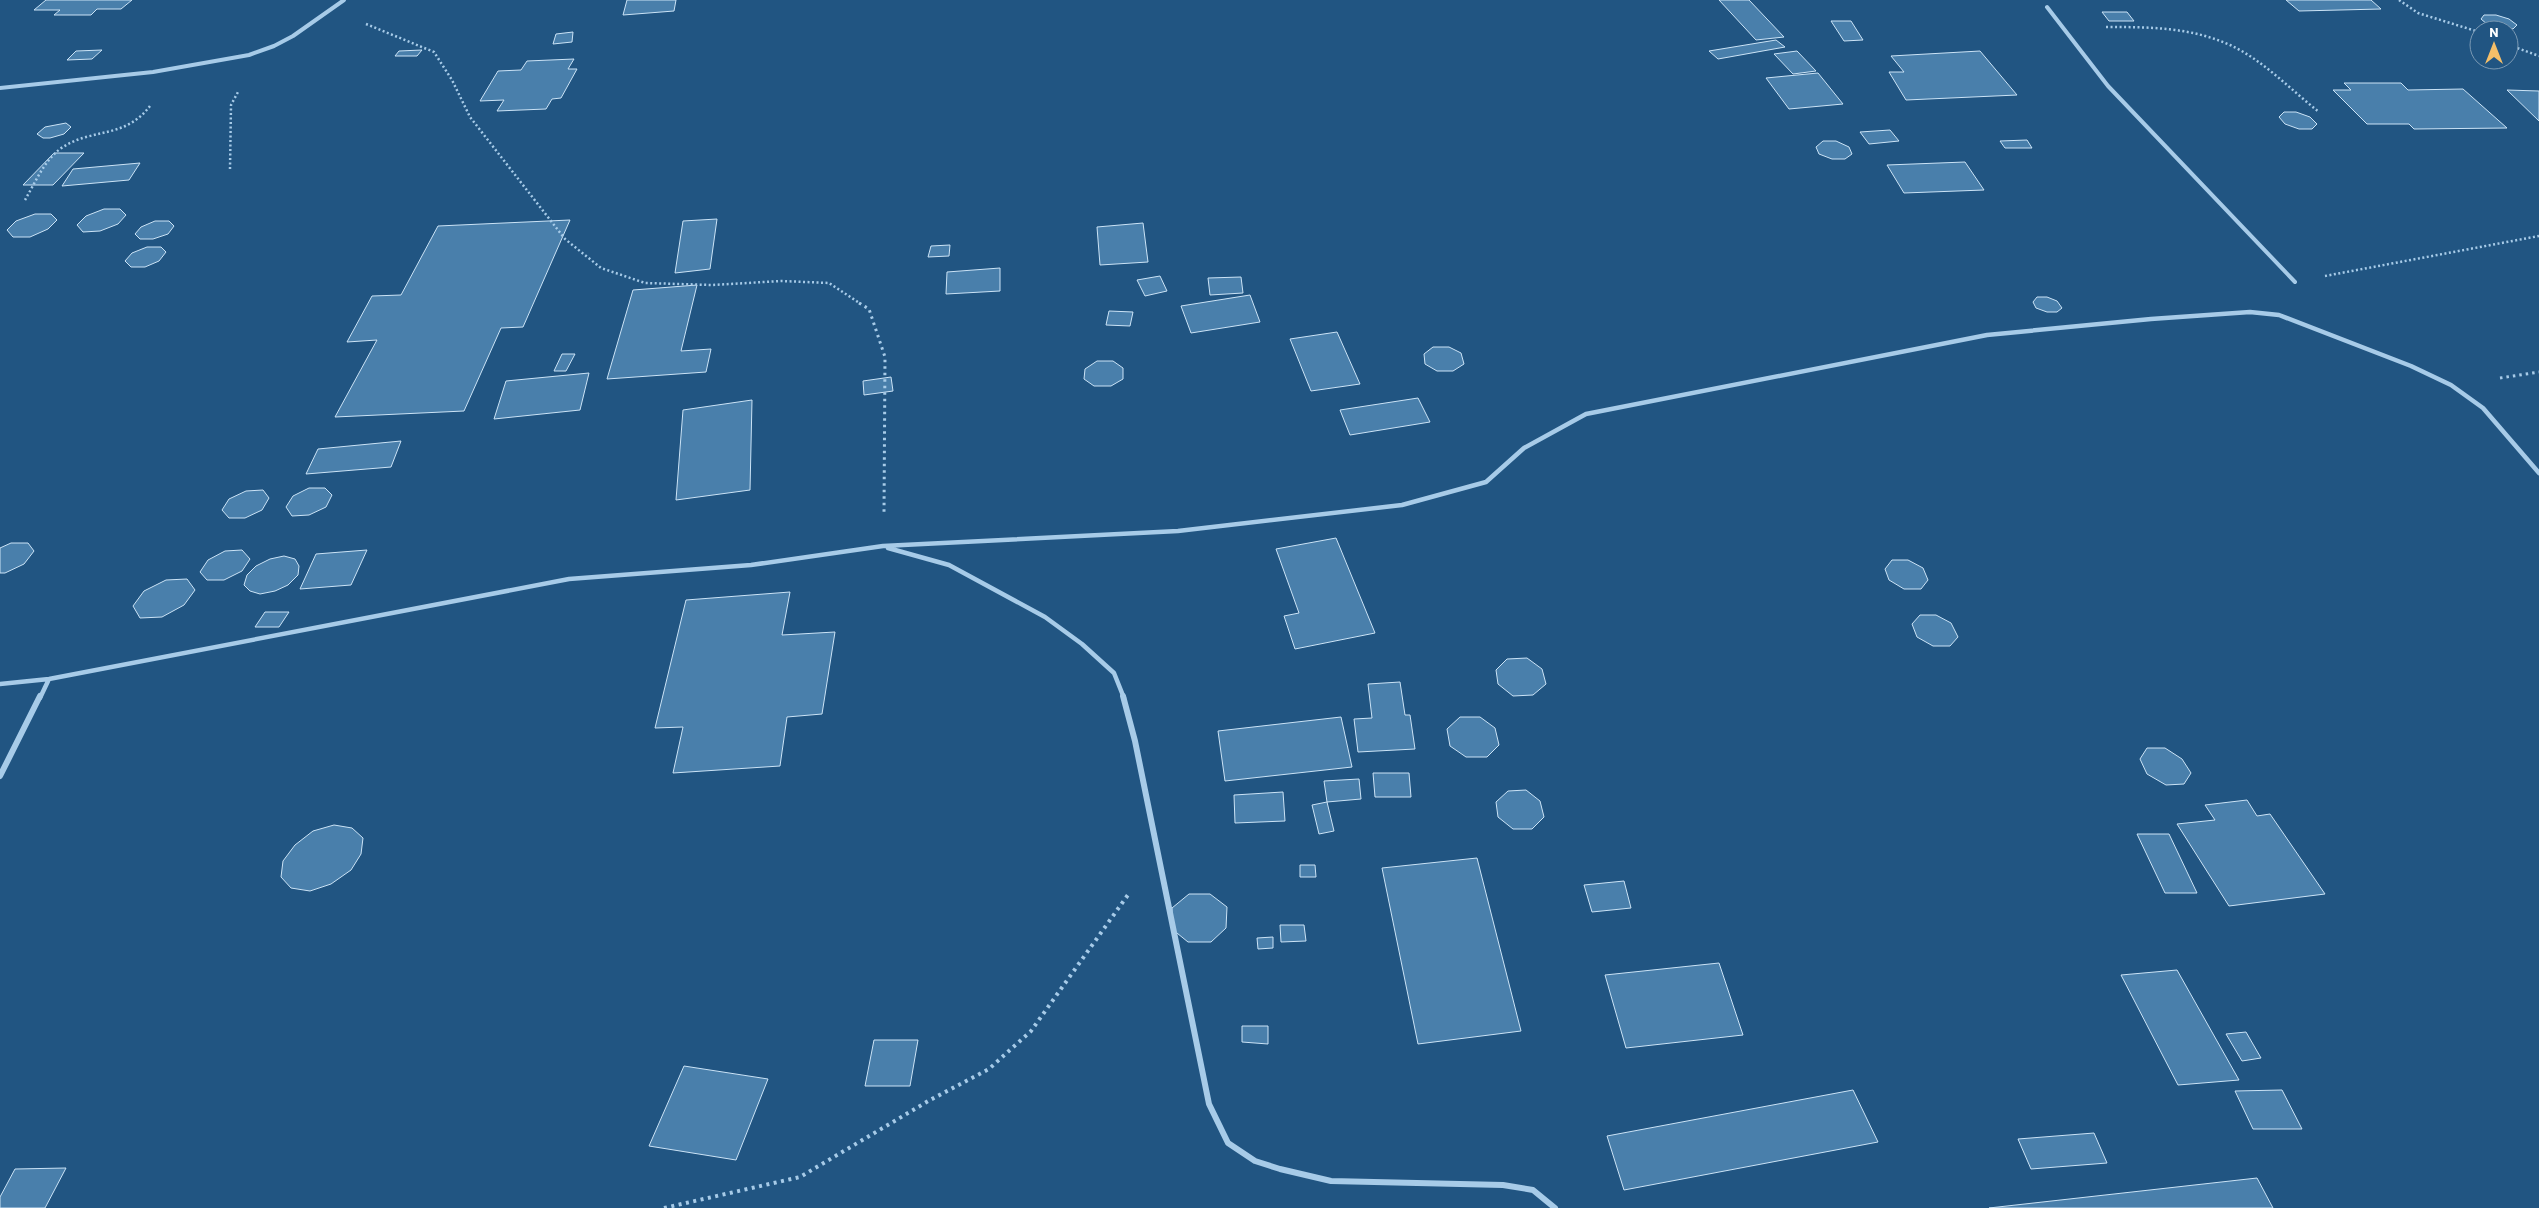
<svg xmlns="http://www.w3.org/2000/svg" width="2539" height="1208" viewBox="0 0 2539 1208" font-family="Barlow,sans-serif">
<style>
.building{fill:#497fab;stroke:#cbe3f6}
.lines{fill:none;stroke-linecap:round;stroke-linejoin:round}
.path-far2{stroke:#a7cbe8;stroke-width:2.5;stroke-dasharray:2 2.5;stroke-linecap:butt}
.path-far1{stroke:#a7cbe8;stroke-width:3;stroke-dasharray:2.5 4;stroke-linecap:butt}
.path{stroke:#a7cbe8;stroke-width:4;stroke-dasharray:3 4.5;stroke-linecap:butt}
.street-far2{stroke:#a7cbe8;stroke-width:4}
.street-far1{stroke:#a7cbe8;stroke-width:4.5}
.street{stroke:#a7cbe8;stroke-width:6}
</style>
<rect width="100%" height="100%" fill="#215582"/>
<path class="building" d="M46 0H132L121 9H97L91 15H54L60 10H34Z
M627 0H676L674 11 623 15Z
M1719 0H1749L1784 37 1756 40Z
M2286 0H2371L2381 9 2299 11Z
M2102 12H2127L2134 21H2109Z
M2484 15H2496L2509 19 2517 25 2513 29 2488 25 2481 19Z
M1831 21H1851L1863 40 1844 41Z
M573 32 572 42 553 44 556 34Z
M1776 40 1785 47 1718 59 1709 51Z
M102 50 92 59 67 60 76 51Z
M422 50 417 56H395L399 51Z
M1797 51 1816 71 1793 74 1774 54Z
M1980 51 2017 95 1906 100 1889 72H1904L1891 56Z
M574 59 568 69H577L561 98 552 99 546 109 497 111 504 100 480 101 498 71 521 70 527 61Z
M1818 73 1843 104 1789 109 1766 78Z
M2344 83H2401L2408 90 2463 89 2507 128 2414 129 2409 124H2367L2333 90H2351Z
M2507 90 2539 91V121Z
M2284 112H2296L2310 117 2317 124 2312 129H2299L2285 124 2279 117Z
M66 123 71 127 64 134 50 138H43L37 134 45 127Z
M1890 130 1899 141 1869 144 1860 132Z
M2027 140 2032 148H2005L2000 141Z
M1823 141H1836L1849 147 1852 154 1845 159H1832L1819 154 1816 147Z
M54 153H84L53 185H23Z
M1965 162 1984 190 1904 193 1887 165Z
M140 163 129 180 62 186 73 169Z
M104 209H120L126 215 118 224 100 231 83 232 77 225 86 216Z
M35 214H51L57 220 48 229 30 237H13L7 230 16 221Z
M717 219 710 269 675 273 683 221Z
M570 220 523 327 501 328 464 411 335 417 377 340 347 342 372 296 401 295 438 226Z
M155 221H169L174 226 168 234 153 239H140L135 234 141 227Z
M1143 223 1148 262 1100 265 1097 227Z
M950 245 949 256 928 257 931 246Z
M147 247H161L166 252 159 261 145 267H131L125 261 132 253Z
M1000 268V291L946 294 947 272Z
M1160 276 1167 291 1145 296 1137 280Z
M1241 277 1243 293 1210 295 1208 278Z
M697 285 681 351 711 349 706 372 607 379 633 290Z
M1250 295 1260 322 1191 333 1181 306Z
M2037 297H2047L2057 301 2062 308 2057 312H2047L2036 308 2033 302Z
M1109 311 1133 312 1130 326 1106 325Z
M1337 332 1360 384 1311 391 1290 339Z
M1433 347H1449L1461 353 1464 364 1453 371H1437L1425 364 1424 354Z
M562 354H575L566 371H554Z
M1097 361H1113L1123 368V379L1111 386H1094L1084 379 1085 369Z
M589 373 580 410 494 419 506 381Z
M891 377 893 391 864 395 863 381Z
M1418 398 1430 422 1350 435 1340 410Z
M752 400 750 490 676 500 683 410Z
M401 441 391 467 306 474 318 449Z
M309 488H325L332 495 326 507 309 515 292 516 286 507 293 496Z
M263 490 269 498 262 510 245 518H229L222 510 229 499 246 491Z
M1336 538 1375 633 1295 649 1284 616 1299 613 1276 549Z
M11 543H28L34 551 24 564 5 573H0V548Z
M242 550 250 559 242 571 224 580H207L200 572 208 560 225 551Z
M367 550 351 585 300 589 316 554Z
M284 556 295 559 299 566 298 575 288 585 275 591 260 594 250 591 244 585 247 575 256 566 270 559Z
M1892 560H1908L1923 568 1928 580 1921 589H1904L1889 580 1885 569Z
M187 579 195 590 184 605 162 617 140 618 133 606 144 591 166 580Z
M790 592 782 635 835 632 822 714 787 717 780 766 673 773 683 727 655 728 686 600Z
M265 612H289L279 627H255Z
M1920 615H1936L1951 623 1958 637 1950 646H1933L1917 637 1912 624Z
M1527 658 1542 669 1546 684 1533 695 1513 696 1498 684 1496 670 1507 659Z
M1400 682 1405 715H1410L1415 749 1358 752 1354 719 1372 718 1368 684Z
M1341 717 1352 767 1225 781 1218 731Z
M1460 717H1480L1495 728 1499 745 1487 757H1466L1450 746 1447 729Z
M2147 748H2165L2182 759 2191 773 2184 784 2166 785 2147 774 2140 759Z
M1373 773H1409L1411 797H1375Z
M1359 779 1361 799 1327 802 1324 781Z
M1526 790 1540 801 1544 817 1532 829H1513L1498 817 1496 802 1508 791Z
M1283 792 1285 821 1235 823 1234 795Z
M2247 800 2257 816 2270 814 2325 894 2229 906 2177 824 2215 820 2205 805Z
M1327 802 1334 831 1319 834 1312 805Z
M334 825 352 828 363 838 361 854 351 870 331 884 310 891 291 888 281 877 283 861 295 845 313 831Z
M2137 834H2169L2197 893H2165Z
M1477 858 1521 1031 1418 1044 1382 868Z
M1300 865H1315L1316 877H1300Z
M1624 881 1631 908 1592 912 1584 885Z
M1189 894H1210L1227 907 1226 928 1211 942H1188L1172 929V908Z
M1280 925H1304L1306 941 1281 942Z
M1273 937V948L1258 949 1257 938Z
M1719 963 1743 1035 1626 1048 1605 975Z
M2177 970 2239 1080 2178 1085 2121 975Z
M1242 1026H1268V1044L1242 1042Z
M2246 1032 2261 1058 2242 1061 2226 1034Z
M874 1040H918L910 1086H865Z
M684 1066 768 1079 736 1160 649 1146Z
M1853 1090 1878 1142 1624 1190 1607 1136Z
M2282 1090 2302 1129H2253L2235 1091Z
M2094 1133 2107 1163 2031 1169 2018 1139Z
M66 1168 45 1208H0V1197L15 1169Z
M2257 1178 2273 1208H1989Z"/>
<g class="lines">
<path class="path-far2" d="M2399 0 2418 13 2479 32
M366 24 434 52 452 80 470 117 565 239 601 268 645 283 712 285 782 281 829 283 861 304
M2106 27C2149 27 2190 27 2230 45 2263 60 2291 90 2319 112
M2509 45 2539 56
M230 169 231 105 238 92
M25 200C35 183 44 161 60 149 91 127 124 140 150 106
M2325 276 2539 236"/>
<path class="path-far1" d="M859 303 869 309 885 357 884 513
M2500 378 2539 372"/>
<path class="path" d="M664 1208 800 1177 930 1100 989 1069 1031 1031 1130 892"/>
<path class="street-far2" d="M2047 7 2108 86 2295 282
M0 88 153 72 249 55 274 46 293 36 344 0"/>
<path class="street-far1" d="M888 548 949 565 1045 617 1082 644 1114 673 1124 698
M0 684 49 679 569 579 751 565 883 546 1178 531 1402 505 1486 482 1524 448 1586 414 1987 335 2151 319 2250 312 2279 315 2411 366 2451 385 2483 408 2539 473
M40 698 49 679"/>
<path class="street" d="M1123 696 1135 741 1209 1104 1228 1143 1255 1161 1280 1169 1331 1181 1503 1185 1533 1190 1555 1208
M0 776 40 696"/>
</g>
<g transform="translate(2494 45)"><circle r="24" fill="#215582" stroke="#7a99b4"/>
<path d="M0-4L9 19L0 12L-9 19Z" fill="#f5bf69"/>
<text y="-8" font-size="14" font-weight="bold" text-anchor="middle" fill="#ffffff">N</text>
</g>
</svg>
